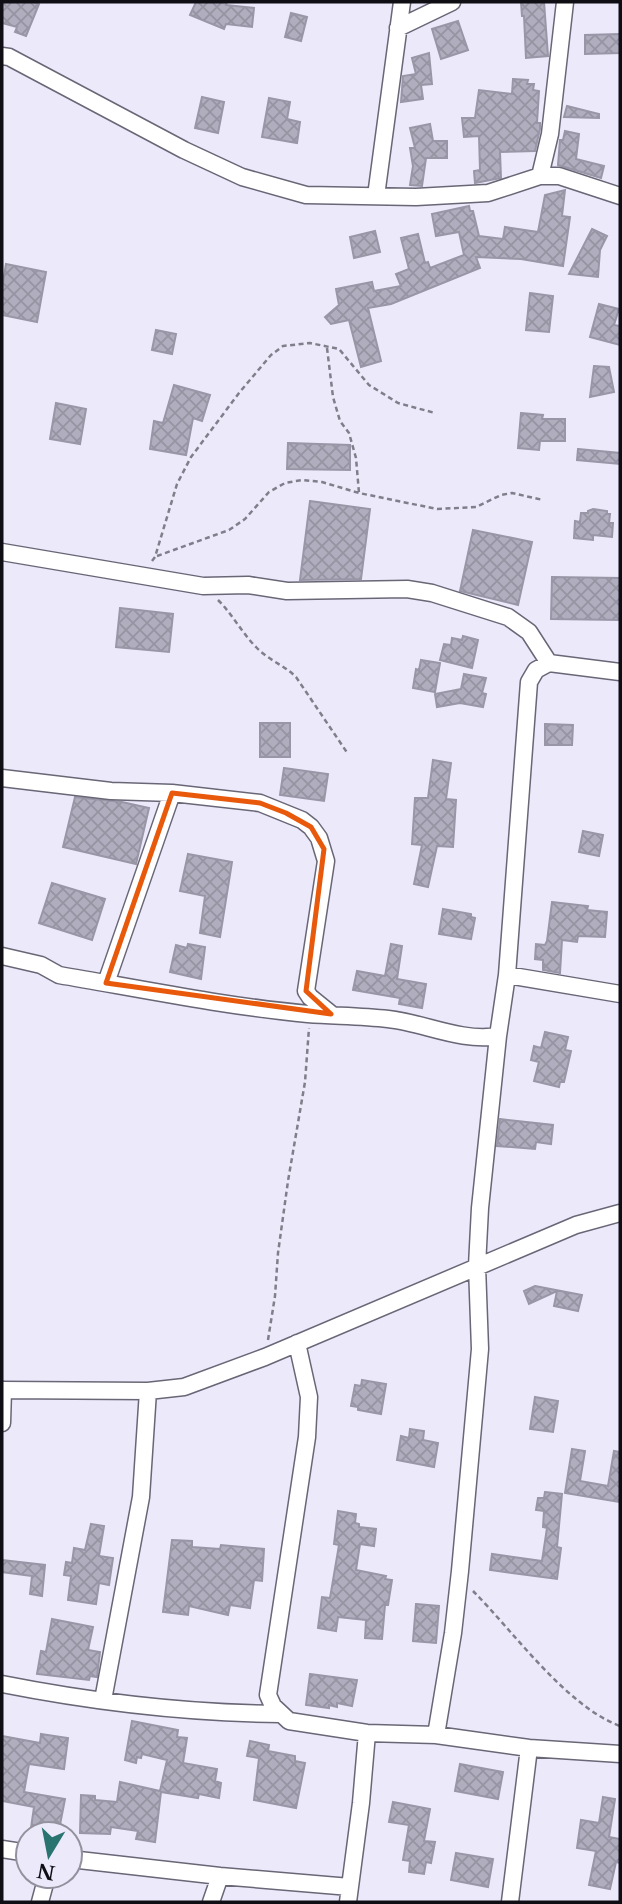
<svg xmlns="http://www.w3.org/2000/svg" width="622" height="1904" viewBox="0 0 622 1904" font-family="'Libre Baskerville',serif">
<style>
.building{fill:url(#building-cross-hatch);stroke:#9996a7;stroke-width:2}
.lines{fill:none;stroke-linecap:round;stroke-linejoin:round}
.minor-casing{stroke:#696676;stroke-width:19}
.path{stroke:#807e8a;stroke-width:2.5;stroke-dasharray:5 3.5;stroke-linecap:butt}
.minor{stroke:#fff;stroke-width:16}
.marked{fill:none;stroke:#e8590c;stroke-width:5;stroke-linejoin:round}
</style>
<defs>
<pattern id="building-cross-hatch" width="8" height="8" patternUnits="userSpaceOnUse" patternTransform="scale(1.75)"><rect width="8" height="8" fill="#b0adbe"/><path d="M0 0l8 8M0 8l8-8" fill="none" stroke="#9694a2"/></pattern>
</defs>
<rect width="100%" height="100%" fill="#ece9fb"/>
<path class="building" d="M2 2H33L39 4 26 36 15 32 17 27 2 23Z
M196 2H227L226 5 254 8 252 27 226 24 224 29 190 15Z
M521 2H544L548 56 526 58 524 16H522Z
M291 13 307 17 301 41 285 37Z
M458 21 468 50 441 59 432 29Z
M620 34V53L585 54V35Z
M429 53 432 84 421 85 423 99 401 102 403 76 416 74 412 58Z
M513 79 528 80 527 84H534L533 90 539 91 537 123H540V129L535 151 500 152 501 178 475 183 474 171 480 170 479 136 464 137 462 118H475L479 90 512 94Z
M202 97 224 102 218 133 195 128Z
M269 98 290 102 287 119 300 122 297 143 262 137Z
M567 106 599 114V118L564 117Z
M430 124 433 141H447V158H426L422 186 410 185 413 166 410 148H415L410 128Z
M565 131 579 134 576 159 604 166 601 178 558 165 560 140H563Z
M565 190 562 216 570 217 563 266 521 259 476 257 480 268 391 304 368 308 381 361 361 367 349 320 331 324 325 317 339 305 336 289 372 282 374 291 401 286 396 274 409 269 401 238 418 234 425 263 428 262 430 268 464 255 459 232 436 236 432 214 469 206 470 211H473L479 236 503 239 505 227 538 232 545 195Z
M592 229 607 236 600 250 598 277 569 274Z
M375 231 380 252 354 258 350 237Z
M6 264 46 272 37 322 2 315V288Z
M530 293 553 296 549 332 526 330Z
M599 304 619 309 614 325 620 326V345L590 337Z
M156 330 176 334 172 354 152 350Z
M594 366 609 367 614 392 590 397Z
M174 385 210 395 202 421 193 418 186 455 150 449 154 421 163 423Z
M56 403 86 409 80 444 50 439Z
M521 413 543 415 542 419H565V441H540L539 450 518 448Z
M288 443 350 445V470L287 469Z
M578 449 620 453V464L577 460Z
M310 501 370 509 361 579 300 580Z
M593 509 607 511V514H610L609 523H613L612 537 593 535V540L574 538 575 521 580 522 581 513H588V511Z
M473 530 532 542 518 605 460 591Z
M552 577 620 578V620L551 619Z
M120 608 173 614 169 652 116 647Z
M463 636 478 640 472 668 440 660 444 644 451 645 452 638 462 640Z
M421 660 440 663 435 692 413 688 416 669 419 670Z
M464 674 486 678 482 693 486 694 483 707 460 703 437 707 435 694 461 689Z
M260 723H290V757H260Z
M545 724 573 725 572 745H545Z
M433 760 451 763 446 799 456 800 453 847 437 846 428 887 414 884 422 845 412 844 415 798H428Z
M284 768 328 774 324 801 280 795Z
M75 797 122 802 149 808 136 864 63 847Z
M583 831 603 835 599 856 579 852Z
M188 854 232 862 220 937 200 933 205 896 180 891Z
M52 883 105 899 92 940 39 923Z
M552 902 588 906 587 910 607 912 605 937 578 936 577 942 562 940 560 973 543 970V960L535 959 536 944 545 945 547 941Z
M443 909 471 914V917L475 918 471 939 439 934Z
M188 944 205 947 201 979 170 972 176 945 187 948Z
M391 944 402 946 397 979 426 984 422 1008 399 1004 400 998 353 990 357 971 385 976Z
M545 1032 568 1037 565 1050 571 1051 564 1082H560L559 1087 534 1081 539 1062 531 1060 534 1046 541 1048Z
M500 1119 553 1125 551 1144 536 1142 535 1149 497 1146Z
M535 1286 582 1295 578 1311 554 1306 557 1291 529 1304 524 1291Z
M362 1380 386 1384 381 1414 358 1410V1407L351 1406 355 1385 361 1386Z
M535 1397 558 1401 553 1432 530 1429Z
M410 1429 424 1431 423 1440 438 1443 434 1467 397 1460 401 1436 409 1438Z
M572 1449 585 1451 580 1481 608 1486 614 1451 620 1452V1502L565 1493Z
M545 1492 562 1494 557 1547 561 1548 557 1579 490 1570 492 1554 542 1561 547 1528 543 1527 544 1511 536 1510 538 1498H544Z
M338 1511 356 1514 355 1523 359 1524V1527L376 1529 374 1546 360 1544 356 1570 386 1576 385 1579 392 1580 388 1605H385L382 1639 365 1638 366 1620 338 1617 336 1631 318 1628 322 1597 330 1598 339 1545 334 1544Z
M91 1524 104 1526 99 1556 113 1558 109 1585 99 1583 96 1604 68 1600 71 1576 64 1575 66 1562 72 1563 74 1548 85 1550Z
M172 1540 192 1541V1547L220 1549 221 1545 264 1549 262 1581 254 1580 250 1608 230 1605 228 1615 189 1606 188 1615 163 1612Z
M2 1560 45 1565 42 1596 30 1594 32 1576 2 1572Z
M416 1604 439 1606 436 1643 413 1641Z
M52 1619 93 1627 88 1650 100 1652 97 1677 90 1676 89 1680 37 1674 41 1651 46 1652Z
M310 1674 357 1680 352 1706 337 1703V1707L329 1705V1708L306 1705Z
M132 1721 178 1730 177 1737 187 1738 183 1763 217 1769 215 1781 221 1783 219 1798 199 1794 198 1798 161 1792 155 1842 136 1839 138 1831 111 1827 110 1834 80 1833 81 1795 95 1796V1800L117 1802 120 1782 160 1791 167 1760 142 1754 141 1758 137 1757 136 1763 125 1760Z
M41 1734 68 1738 64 1769 29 1764 24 1792 65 1799 59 1830 31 1828 34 1807 2 1801V1736L40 1743Z
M250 1741 269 1745 268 1751 295 1756V1761L305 1763 296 1808 254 1800 259 1758 247 1756Z
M460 1764 503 1772 498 1799 455 1791Z
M603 1797 615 1799 609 1837 620 1839V1863L616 1862 610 1889 589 1885 596 1851 577 1848 581 1820 599 1823Z
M393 1802 430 1809 424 1841 435 1842 431 1863 426 1862 424 1874 409 1872 410 1861 403 1860 409 1825 389 1822Z
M456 1853 493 1859 488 1887 451 1880Z"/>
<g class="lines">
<defs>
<path id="minor" d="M398 28 452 2
M2 56 9 57 184 150 242 177 306 195 416 197 488 193 540 176H559L620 196
M540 176 550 134 565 2
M376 196 402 2
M2 552 203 586 248 585 287 591 407 589 432 593 508 617 529 632 549 663
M620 672 549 663 536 670 529 682 507 975 498 1036 480 1208 477 1266 480 1349 460 1571 453 1633 436 1735 529 1748 620 1754
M2 778 111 791 172 793 260 803 302 820 311 827 319 838 326 861 306 991 310 997 331 1014
M2 956 41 965 59 975C141 989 224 1006 308 1014 334 1016 361 1016 388 1019 425 1023 460 1042 498 1036
M507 975 620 994
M106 983 172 793
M297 1343 309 1397 307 1437 268 1695 273 1706 289 1721 367 1733 436 1735
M2 1390 148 1391 184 1387 265 1357 576 1225 620 1213
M2 1423 3 1390
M2 1684C93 1702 187 1713 280 1714
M103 1700 141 1497 148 1391
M2 1849 28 1853
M70 1859 220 1876 350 1887
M40 1902 47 1876
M211 1902 220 1876
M348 1902 361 1803 367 1733
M510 1902 529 1748"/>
</defs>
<use href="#minor" class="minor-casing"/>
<path class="path" d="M327 348 333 397 340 421 349 433 356 458 359 493
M157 556 229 530 245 519 269 492 285 483 302 480 322 482 359 493 437 509 476 507 501 495 512 493 543 500
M152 561 155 557 177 484 191 457 239 393 271 355 283 346 310 343 339 349 369 385 398 403 435 413
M218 600C233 615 242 633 256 647 268 660 284 665 296 677L348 754
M268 1340 275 1296 278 1253 288 1181 305 1082 309 1028
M473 1591C514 1632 566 1706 620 1726"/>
<use href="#minor" class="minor"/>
</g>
<path class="marked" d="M172 793 260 803 286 813 311 827 324 849 306 991 331 1014 106 983Z"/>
<rect width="622" height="1904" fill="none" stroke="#0f0e14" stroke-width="7"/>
<g transform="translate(49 1855) rotate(190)"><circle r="33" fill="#ece9fb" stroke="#94919f" stroke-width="2"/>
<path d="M0-5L12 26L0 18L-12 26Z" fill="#297371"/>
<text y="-10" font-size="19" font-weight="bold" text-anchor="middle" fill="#0f0e14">N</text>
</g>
</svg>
